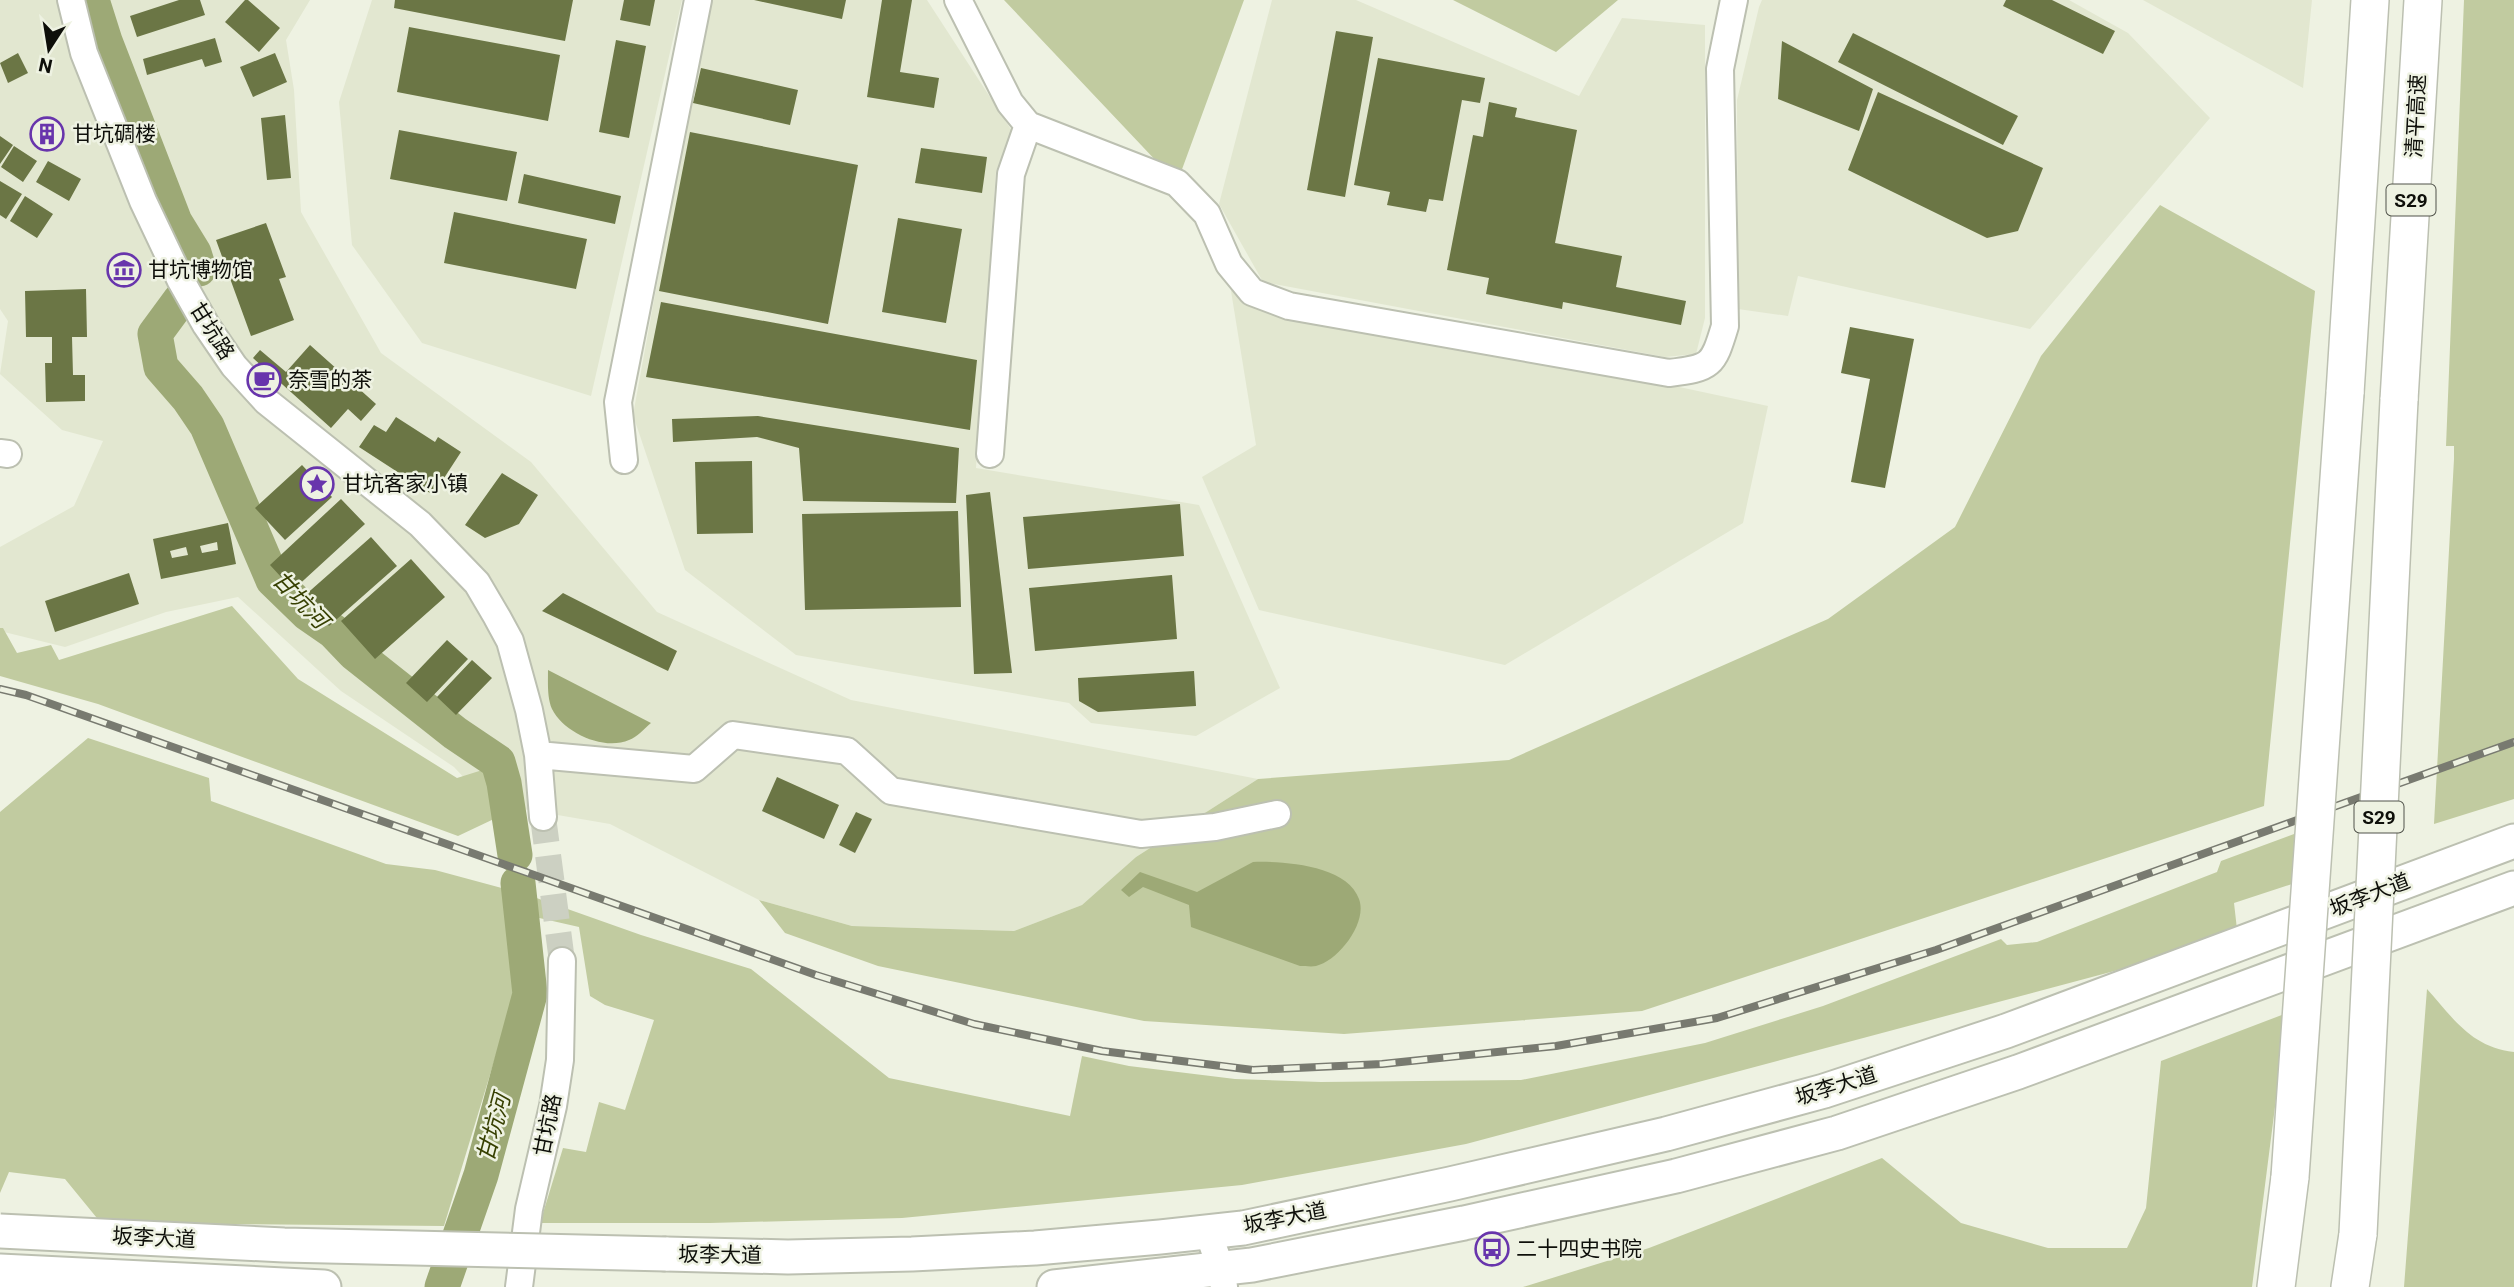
<svg xmlns="http://www.w3.org/2000/svg" width="2514" height="1287" viewBox="0 0 2514 1287" font-family="Roboto,'Noto Sans SC',sans-serif">
<style>
.built{fill:#e2e7d0}
.green{fill:#c1cba0}
.water{fill:#9da976}
.lines{fill:none;stroke-linecap:round;stroke-linejoin:round}
.river{stroke:#9da976;stroke-width:35}
.building{fill:#6b7645;fill-rule:evenodd}
.minor-tunnel{stroke:#ccd0c2;stroke-width:26;stroke-dasharray:26 13;stroke-linecap:butt}
.minor-casing{stroke:#bcc0b1;stroke-width:30}
.major-casing{stroke:#bcc0b1;stroke-width:37}
.highway-casing{stroke:#bcc0b1;stroke-width:40}
.minor{stroke:#fff;stroke-width:26}
.major{stroke:#fff;stroke-width:33}
.highway{stroke:#fff;stroke-width:37}
.rail-casing{stroke:#787a70;stroke-width:8}
.rail{stroke:#eef2e2;stroke-width:5;stroke-dasharray:16;stroke-linecap:butt}
.major-bridge-casing{stroke:#bcc0b1;stroke-width:37;stroke-linecap:butt}
.highway-bridge-casing{stroke:#bcc0b1;stroke-width:40;stroke-linecap:butt}
.major-bridge{stroke:#fff;stroke-width:33}
.highway-bridge{stroke:#fff;stroke-width:37}
.labels{text-anchor:middle;dominant-baseline:central;stroke-width:5;stroke-linejoin:round;paint-order:stroke}
.shield{fill:#eef2e2;stroke:#51534b;stroke-width:2}
.shield-label{font-size:19px;font-weight:bold;fill:#0e0f0a}
.street-label{font-size:21px;fill:#0e0f0a;stroke:#eef2e2}
.poi-label{font-size:21px;fill:#0e0f0a;stroke:#eef2e2;text-anchor:start}
.water-label{font-size:23px;font-style:italic;fill:#374002;stroke:#eef2e2}
</style>
<rect width="100%" height="100%" fill="#eef2e2"/>
<path class="built" d="M0 0H310L286 40 294 90 301 212 381 353 531 462 657 612 851 700 1258 779 1136 857 1082 905 1014 931 852 926 759 900 610 824 488 803 454 767 341 691 238 597 166 612 65 647 0 631V547L74 506 103 441 62 430 0 374 8 321 0 309Z
M372 0H682L591 396 422 343 352 245 339 102Z
M709 0H927L1012 131 996 171 976 468 1199 505 1280 688 1196 736 1091 723 1069 703 796 655 685 570 633 415Z
M1272 0H1356L1579 96 1622 18 1705 25V318L1696 354 1665 357 1263 282 1219 204Z
M1762 0H2069L2128 33 2210 118 2030 329 1798 276 1788 316 1738 309 1737 100 1759 7Z
M2143 0H2312L2303 88Z
M1231 291 1768 406 1743 523 1505 665 1259 610 1202 477 1256 445Z"/>
<path class="green" d="M1004 0H1244L1177 183Z
M1453 0H1618L1556 52Z
M2464 0H2514V799L2434 824 2454 459V446H2446Z
M2160 205 2315 291 2264 806 1642 1011 1344 1034 1144 1021 878 966 785 933 759 900 852 926 1014 931 1082 905 1136 857 1258 779 1509 760 1828 619 1955 527 2041 356Z
M232 606 298 679 457 778 492 767 499 794 496 818 458 836 98 704 0 676V628H3L17 653 51 645 59 660Z
M88 738 209 778 211 801 386 864 435 870 528 895 641 935 751 969 889 1078 1070 1116 1082 1056 1129 1066 1235 1079 1321 1082 1521 1080 1705 1043 1823 1006 2001 939 2007 945 2037 942 2217 872 2221 861 2302 831 2298 882 2234 903 2238 938 1466 1144 1242 1185 902 1218 710 1223H540L563 1148 586 1152 599 1102 625 1110 654 1020 605 1005 590 996 579 927 513 912 520 976 444 1226 101 1223 65 1179 9 1172 0 1193V812Z
M2427 989C2454 1019 2471 1047 2514 1052V1287H2404Z
M2287 1013 2252 1287H1523L1649 1248 1882 1158 1961 1223 2048 1248H2127L2146 1208 2161 1061Z"/>
<path class="water" d="M548 670 651 723C644 729 637 737 629 740 604 751 564 733 552 709 547 698 548 682 548 670Z
M1253 862C1283 861 1347 865 1359 899 1368 923 1338 961 1316 966 1312 967 1304 966 1300 966L1191 927 1189 905 1143 887 1129 897 1121 890 1140 872 1197 892Z"/>
<g class="lines">
<path class="river" d="M92 0 105 41 175 222 194 253 199 269
M180 300 155 334 161 367 188 398 207 426 273 580 307 613 333 631 354 653 455 733 498 762 504 783 515 855
M442 1287 481 1175 530 994 518 883"/>
</g>
<path class="building" d="M179 0H200L205 15 137 37 130 16Z
M245 0H248L280 28 259 52 225 22Z
M395 0H573L565 41 394 8Z
M624 0H655L650 26 620 20Z
M754 0H846L842 19Z
M882 0H912L900 72 939 78 934 108 867 97Z
M2006 0H2052L2115 31 2103 54 2003 6Z
M409 27 560 55 548 121 397 92Z
M1336 31 1373 37 1345 197 1307 190Z
M1853 33 2018 116 2003 145 1838 62Z
M215 38 222 62 205 67 202 59 147 75 143 59Z
M616 40 646 46 629 138 599 132Z
M1782 41 1873 89 1859 131 1778 99Z
M18 53 28 73 8 83 0 63Z
M275 53 287 82 253 97 240 67Z
M1378 58 1485 78 1480 103 1462 100 1443 201 1429 199 1426 212 1387 205 1390 192 1354 185Z
M701 68 798 90 790 125 693 103Z
M1878 92 2043 168 2018 231 1987 238 1848 170Z
M1489 102 1517 108 1515 117 1577 130 1555 243 1622 256 1616 287 1686 301 1681 325 1563 302 1562 309 1486 294 1489 278 1447 270 1473 135 1483 137Z
M285 115 291 178 267 180 261 118Z
M47 125 56 131 48 143 39 137Z
M399 130 517 152 507 201 390 179Z
M690 132 858 165 828 324 659 291Z
M0 136 13 145 0 164Z
M14 146 37 161 23 182 1 167Z
M921 148 987 157 982 193 915 183Z
M48 161 81 179 69 201 36 182Z
M524 174 621 196 615 224 518 203Z
M0 181 22 194 6 219 0 215Z
M25 196 53 214 37 238 10 221Z
M454 212 587 239 576 289 444 263Z
M898 218 962 229 946 323 882 312Z
M266 223 286 277 279 279 294 320 251 336 216 240Z
M86 289 87 337H72L73 375H85V401L46 402 45 363H52V337H26L25 291Z
M661 302 977 360 970 430 646 377Z
M1850 327 1914 339 1885 488 1851 482 1870 379 1841 373Z
M310 345 376 404 361 421 348 409 331 428 253 358 260 350 286 372Z
M758 416 959 448 956 503 803 501 799 448 757 437 673 442 672 419Z
M396 417 435 442 438 437 461 452 433 495 359 447 374 425 386 432Z
M752 461 753 533 697 534 695 462Z
M302 465 332 497 285 540 255 508Z
M502 473 538 495 519 524 485 538 465 525Z
M990 492 1012 673 974 674 966 495Z
M341 499 365 524 293 590 270 565Z
M1180 504 1184 556 1028 569 1023 517Z
M958 511 961 607 805 610 802 514Z
M228 523 236 564 161 579 153 539ZM217 542 218 550 202 553 200 546ZM186 547 188 555 172 558 170 551Z
M371 537 397 566 329 626 303 597Z
M411 559 445 597 375 659 341 621Z
M129 573 139 604 55 632 45 601Z
M1172 575 1177 639 1035 651 1029 588Z
M563 593 677 651 668 671 542 611Z
M447 640 468 659 427 702 406 683Z
M472 660 492 678 456 715 437 697Z
M1194 671 1196 706 1098 712 1079 701 1078 678Z
M777 777 839 805 824 839 762 811Z
M856 812 872 819 855 853 839 845Z"/>
<g class="lines">
<path class="minor-tunnel" d="M543 817 562 961"/>
<defs>
<path id="minor" d="M71 0 84 53 143 201 180 279 206 325 234 366 266 401 420 524 477 583 497 617 510 641 529 710 538 755 543 817
M958 0 1010 103 1028 125 1177 183 1207 214 1229 264 1252 292 1289 306 1669 373C1711 368 1713 366 1725 326L1720 69 1734 0
M0 453 8 454
M990 454 1011 174 1028 125
M624 460 618 402 698 0
M538 755 694 769 733 735 847 751 891 791 1141 834 1215 827 1277 814
M1208 1232 1221 1269 1224 1287
M519 1287 529 1209 553 1106 560 1060 562 961"/>
<path id="major" d="M666 1254 788 1257 912 1254 1035 1248 1160 1237 1243 1228 1450 1184 1666 1134 1824 1091 2006 1031 2514 841
M0 1271 324 1287
M1054 1287 1252 1265 1464 1223 1676 1176 1837 1133 2018 1072 2514 888"/>
<path id="highway" d="M2345 393 2370 0
M2399 400 2423 0
M2276 1287 2290 1177
M2350 1287 2358 1234"/>
</defs>
<use href="#minor" class="minor-casing"/>
<use href="#major" class="major-casing"/>
<use href="#highway" class="highway-casing"/>
<use href="#minor" class="minor"/>
<use href="#major" class="major"/>
<use href="#highway" class="highway"/>
<defs>
<path id="rail" d="M0 689 26 695 816 975 974 1024 1102 1051 1253 1070 1382 1064 1556 1046 1717 1018 1936 950 2514 742"/>
</defs>
<use href="#rail" class="rail-casing"/>
<use href="#rail" class="rail"/>
<defs>
<path id="major-bridge" d="M0 1231 284 1245 666 1254"/>
<path id="highway-bridge" d="M2290 1177 2345 393
M2358 1234 2399 400"/>
</defs>
<use href="#major-bridge" class="major-bridge-casing"/>
<use href="#highway-bridge" class="highway-bridge-casing"/>
<use href="#major-bridge" class="major-bridge"/>
<use href="#highway-bridge" class="highway-bridge"/>
</g>
<defs>
<symbol id="building-ring" viewBox="-11 -11 22 22"><circle r="9.5" fill="#eef2e2" stroke="#6835ac" stroke-width="1.5"/><path d="M-4-6H4V6H1V3H-1V6H-4ZM-2.5-4.3h1.7v1.8h-1.7ZM.8-4.3h1.7v1.8H.8ZM-2.5-1h1.7V.8h-1.7ZM.8-1h1.7V.8H.8Z" fill="#6835ac"/></symbol>
<symbol id="museum-ring" viewBox="-11 -11 22 22"><circle r="9.5" fill="#eef2e2" stroke="#6835ac" stroke-width="1.5"/><path d="M0-6L6-3V-2H-6V-3ZM-5-1h2V3h-2ZM-1-1h2V3h-2ZM3-1h2V3H3ZM-6 4H6V6H-6Z" fill="#6835ac"/></symbol>
<symbol id="cafe-ring" viewBox="-11 -11 22 22"><circle r="9.5" fill="#eef2e2" stroke="#6835ac" stroke-width="1.5"/><path d="M-5.5-4.5H6V0H3Q3 3.5 0 3.5H-2.5Q-5.5 3.5-5.5 0ZM3-3.2v2h1.7v-2ZM-6 4.5H4V6H-6Z" fill="#6835ac"/></symbol>
<symbol id="sight-ring" viewBox="-11 -11 22 22"><circle r="9.5" fill="#eef2e2" stroke="#6835ac" stroke-width="1.5"/><path d="M0-6L1.8-2.2L6-1.7L2.9 1.2L3.7 5.4L0 3.3L-3.7 5.4L-2.9 1.2L-6-1.7L-1.8-2.2Z" fill="#6835ac"/></symbol>
<symbol id="bus-ring" viewBox="-11 -11 22 22"><circle r="9.5" fill="#eef2e2" stroke="#6835ac" stroke-width="1.5"/><path d="M-5-6H5V4H4V6H2V4H-2V6H-4V4H-5ZM-3.5-4V0h7V-4ZM-3.5 1.2v1.5H-2V1.2ZM2 1.2v1.5H3.5V1.2Z" fill="#6835ac"/></symbol>
</defs>
<g fill-rule="evenodd">
<use href="#building-ring" x="28" y="115" width="38" height="38"/>
<use href="#museum-ring" x="105" y="251" width="38" height="38"/>
<use href="#cafe-ring" x="245" y="361" width="38" height="38"/>
<use href="#sight-ring" x="298" y="465" width="38" height="38"/>
<use href="#bus-ring" x="1473" y="1230" width="38" height="38"/>
</g>
<g class="labels">
<g class="shield">
<rect x="2386.5" y="184.5" width="49" height="31" rx="5"/>
<rect x="2354.5" y="801.5" width="49" height="31" rx="5"/>
</g>
<g class="shield-label">
<text x="2411" y="200">S29</text>
<text x="2379" y="817">S29</text>
</g>
<g class="street-label">
<text transform="translate(2416 116) rotate(-87)">清平高速</text>
<text transform="translate(212 331) rotate(58)">甘坑路</text>
<text transform="translate(2370 895) rotate(-21)">坂李大道</text>
<text transform="translate(1836 1086) rotate(-17)">坂李大道</text>
<text transform="translate(548 1125) rotate(-79)">甘坑路</text>
<text transform="translate(1285 1218) rotate(-11)">坂李大道</text>
<text transform="translate(154 1238) rotate(3)">坂李大道</text>
<text transform="translate(720 1255) rotate(1)">坂李大道</text>
</g>
<g class="poi-label">
<text x="72" y="134">甘坑碉楼</text>
<text x="148" y="270">甘坑博物馆</text>
<text x="288" y="380">奈雪的茶</text>
<text x="342" y="484">甘坑客家小镇</text>
<text x="1516" y="1249">二十四史书院</text>
</g>
<g class="water-label">
<text transform="translate(300 600) rotate(46)">甘坑河</text>
<text transform="translate(494 1128) rotate(-75)">甘坑河</text>
</g>
</g>
<g transform="translate(49 49) rotate(192)" stroke="#eef2e2" stroke-width="5" paint-order="stroke">
<path d="M0-5L12 26L0 18L-12 26Z" fill="#0e0f0a"/>
<text y="-10" font-size="19" font-weight="bold" text-anchor="middle" fill="#0e0f0a">N</text>
</g>
</svg>
